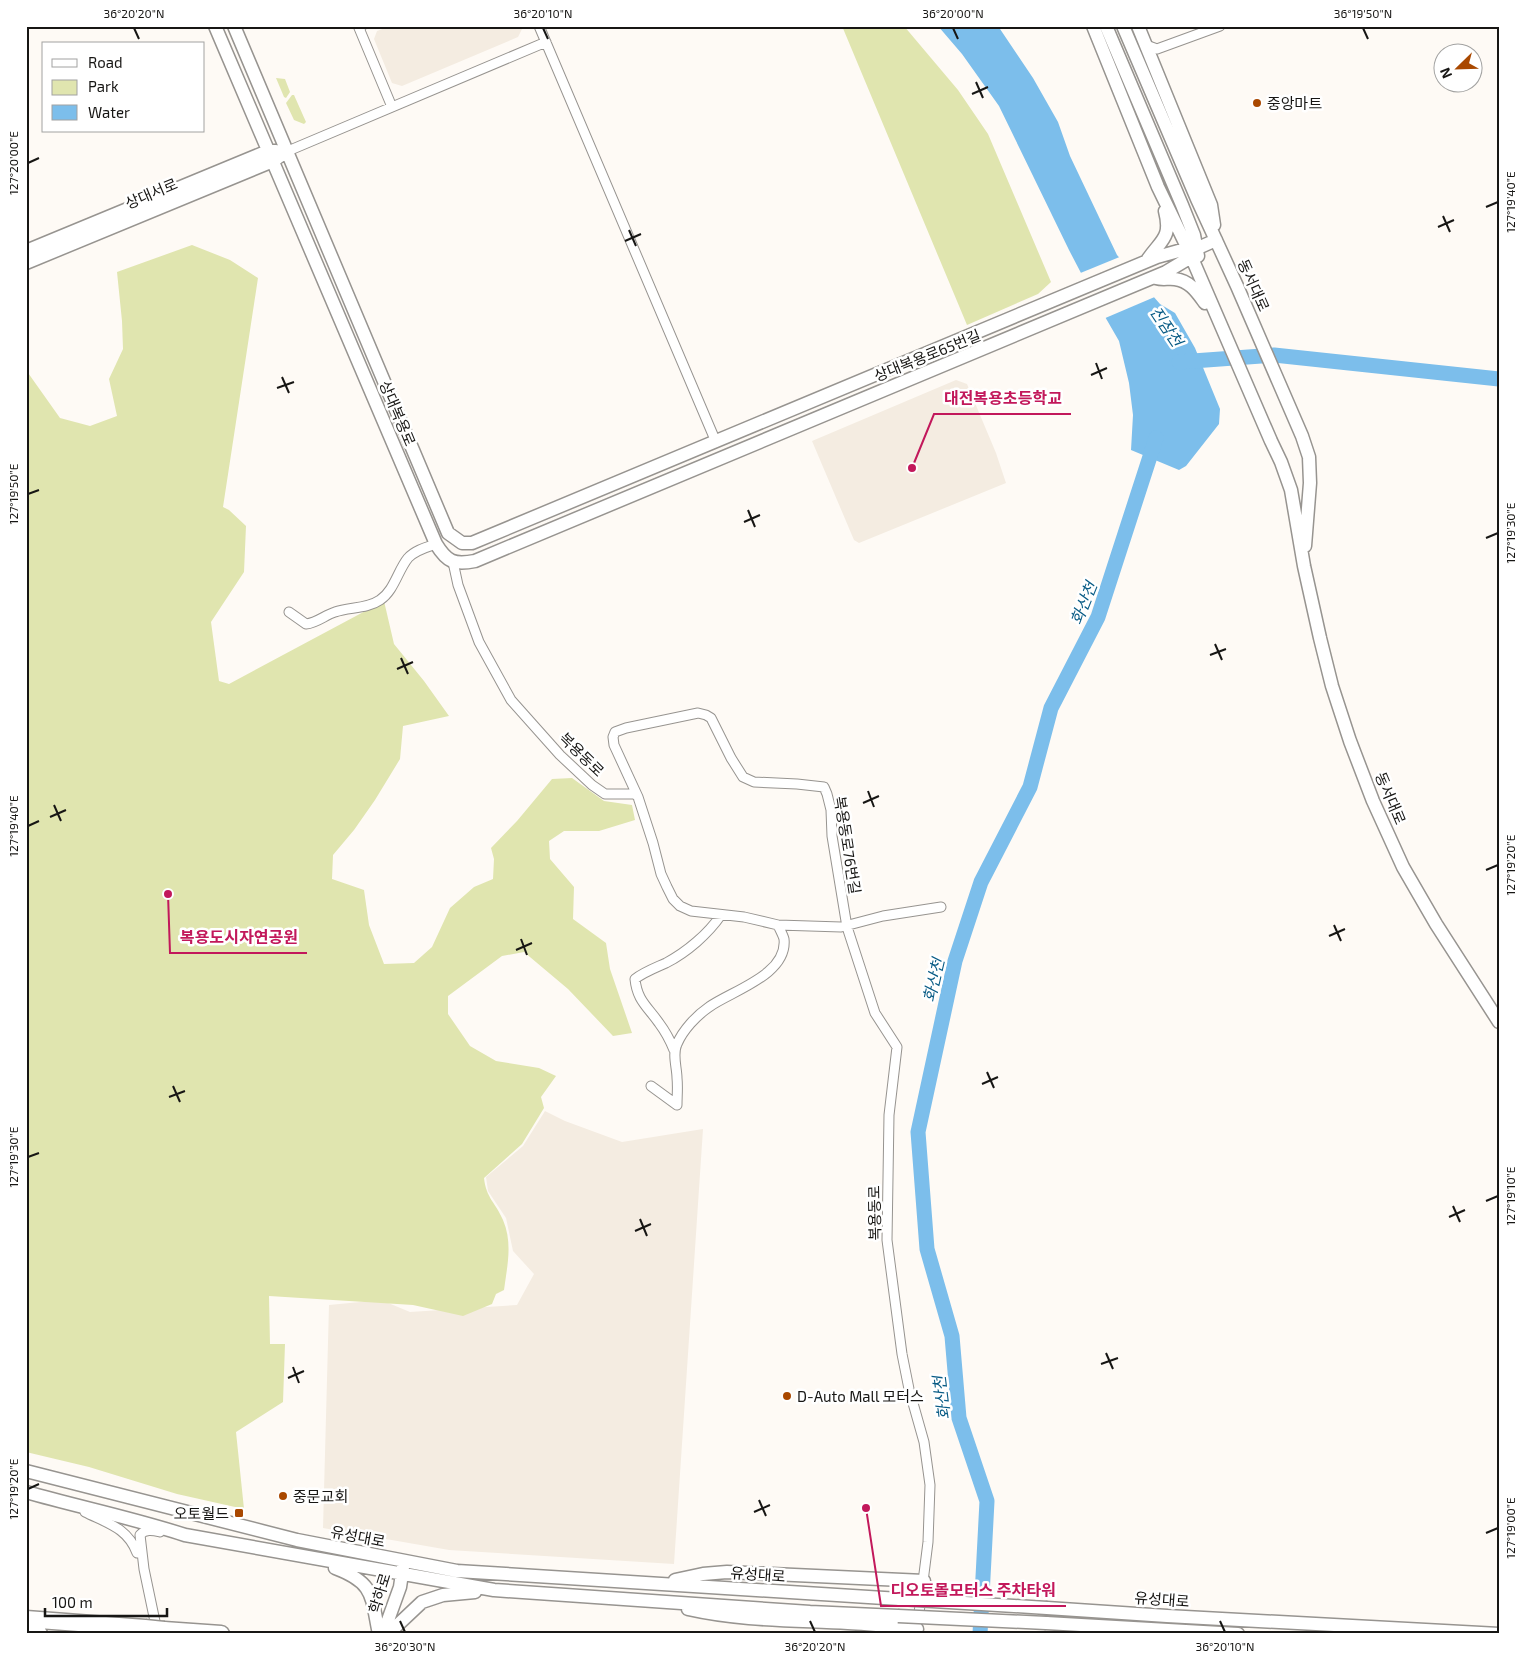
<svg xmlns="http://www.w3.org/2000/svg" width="1525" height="1660" viewBox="0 0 1525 1660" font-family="'Exo 2','Noto Sans KR',sans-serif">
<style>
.built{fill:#f4ece1}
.green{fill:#e0e5af}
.water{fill:#7cbeeb}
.pier{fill:#fefaf5}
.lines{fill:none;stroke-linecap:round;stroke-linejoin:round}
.river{stroke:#7cbeeb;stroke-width:15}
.street-casing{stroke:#979490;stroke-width:11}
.secondary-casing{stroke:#979490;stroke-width:15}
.highway-casing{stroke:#979490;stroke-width:19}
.street{stroke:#fff;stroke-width:9}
.secondary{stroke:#fff;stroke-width:12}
.highway{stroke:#fff;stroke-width:16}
.secondary-bridge-casing{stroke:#979490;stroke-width:15;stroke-linecap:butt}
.highway-bridge-casing{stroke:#979490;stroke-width:19;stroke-linecap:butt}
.secondary-bridge{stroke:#fff;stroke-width:12}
.highway-bridge{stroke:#fff;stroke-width:16}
.ticks{fill:none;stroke:#171614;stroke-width:2}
.poi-dot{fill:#a94800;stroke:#fff;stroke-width:2}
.labels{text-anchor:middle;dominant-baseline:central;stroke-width:5;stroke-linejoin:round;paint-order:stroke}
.poi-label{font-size:15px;fill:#171614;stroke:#fff;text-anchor:start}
.street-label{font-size:15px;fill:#171614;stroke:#fff}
.water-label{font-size:16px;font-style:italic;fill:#085b85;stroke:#fff}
.leader{fill:none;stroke:#c2185b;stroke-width:2}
.callout-dot{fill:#c2185b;stroke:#fff;stroke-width:2}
.callout-label{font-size:16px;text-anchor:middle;font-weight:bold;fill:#c2185b;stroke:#fff;stroke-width:5;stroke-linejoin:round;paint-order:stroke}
.neatline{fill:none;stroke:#171614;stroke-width:2}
.ticks-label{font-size:12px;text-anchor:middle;fill:#171614}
</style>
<rect width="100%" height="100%" fill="#fefaf5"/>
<path class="built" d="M390 26H523V27L518 37 402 86 392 83 374 39 377 31Z
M956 380 967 384 996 453 1006 483 859 543 854 540 812 441Z
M545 1111 565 1121 622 1142 703 1129 674 1564 449 1550 323 1528 329 1305 381 1300 410 1312 517 1305 534 1274 513 1251 506 1218 488 1191 486 1177 523 1146Z"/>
<path class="green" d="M842 26H904L958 90 988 134 1051 282 1038 294 967 325Z
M276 78 285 79 290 92 286 98 284 97Z
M292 95H294L306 122 304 124 294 120 286 103Z
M192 245 230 260 258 278 223 507 229 510 246 526 244 572 211 622 219 681 229 684 384 601 394 644 424 681 449 716 403 726 400 759 375 800 354 830 333 855 332 879 364 890 369 925 384 964 414 963 432 947 450 908 474 887 493 879 494 859 491 848 517 821 552 779 572 778 604 801 632 805 635 820 599 831H564L549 841 550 859 574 887 573 919 606 943 610 969 632 1033 613 1036 568 989 524 952 502 956 448 996V1014L470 1046 496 1061 539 1068 556 1076 541 1097 544 1108 522 1144 484 1178C486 1198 496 1203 503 1220 513 1243 507 1267 504 1290L496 1294 492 1304 463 1316 413 1305 269 1296 270 1344H285L283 1402 236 1432 244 1509 177 1494 89 1467 26 1452V370L60 418 90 426 117 416 109 379 123 349 122 321 117 272Z"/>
<path class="water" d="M938 26H998L1033 78 1058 122 1070 156 1117 255 1160 304 1175 313 1195 348 1220 409 1219 424 1186 466 1179 470 1131 450 1133 415 1129 383 1119 341 1093 296 1069 250 999 106 962 54Z"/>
<path class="pier" d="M1122 256 1157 296 1103 319 1078 274Z"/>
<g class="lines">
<path class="river" d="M1179 362 1274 355 1499 379
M980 1634 987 1501 959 1418 952 1336 927 1249 918 1132 955 961 981 882 1030 787 1051 708 1098 617 1156 438"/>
<defs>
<path id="street" d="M362 26 359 28 392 107
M539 26 716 442
M1146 45 1157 49 1220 26
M288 151 546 42
M453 562 458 585 479 642 511 700 560 755 592 785 605 794H635L638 797 653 843 661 874 667 887 673 899 680 906 691 911 744 917 778 925 841 927 883 916 941 907
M289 612 306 624C317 623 325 615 335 612 349 607 367 609 380 600 394 591 398 570 408 558 415 550 427 547 436 544
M638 797 614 745 613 737 615 732 626 728 698 713 706 715 711 718 731 758 743 777 754 782 797 784 824 787 827 794 831 810 832 836 847 927 875 1013 897 1047 889 1115 887 1240 902 1354 909 1389 924 1442 930 1485 928 1542 918 1621
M674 1050C670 1040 665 1031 659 1023 647 1006 637 1000 635 979 644 972 655 968 666 963 687 952 708 934 721 915
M651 1086 677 1105C677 1096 678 1087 677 1078 677 1068 672 1054 677 1044 683 1030 696 1016 709 1007 731 991 788 975 784 939 783 935 780 930 778 925
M85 1512C107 1523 128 1528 137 1553
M157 1631 144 1569 140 1535C145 1529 152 1530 160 1532"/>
<path id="secondary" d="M215 26 436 544C447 562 454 565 475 561L1166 272 1186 260 1198 248
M234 26 448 533 462 543H472L1157 257 1182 250 1198 248 1216 240
M1093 26 1158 187 1188 249 1271 441 1281 462 1291 490 1304 566 1320 638 1332 686 1350 741 1373 801 1403 867 1436 924 1499 1022
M1106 26 1182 205 1194 235 1198 256
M1123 26 1197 199 1237 286 1302 436 1309 457 1310 483 1305 546
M1138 26 1211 205 1214 225
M26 251 268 151H276
M1148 259C1161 240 1172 238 1165 211
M26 263 273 161 280 156
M1156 278C1163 280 1168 278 1175 279 1190 281 1197 292 1205 303
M26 1471 297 1540 457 1571 900 1599
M26 1492C79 1507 133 1518 185 1535L494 1590 810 1612 898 1616
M335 1568C375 1583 371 1596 379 1634
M675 1580 703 1574 727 1572 924 1581
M1047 1608 1167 1616 1499 1634
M688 1609C741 1621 794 1620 848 1623 871 1624 894 1627 917 1629
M1046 1623 1238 1634
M383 1634 400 1587 403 1567
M388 1634 422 1602 443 1595 475 1592"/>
<path id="highway" d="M26 1619 145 1628
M164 1630 221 1634
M26 1633 39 1634"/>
</defs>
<use href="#street" class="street-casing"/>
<use href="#secondary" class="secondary-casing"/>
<use href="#highway" class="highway-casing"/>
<use href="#street" class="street"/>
<use href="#secondary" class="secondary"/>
<use href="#highway" class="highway"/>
<defs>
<path id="secondary-bridge" d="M900 1599 1047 1608
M898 1616 1046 1623"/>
<path id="highway-bridge" d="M145 1628 164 1630"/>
</defs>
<use href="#secondary-bridge" class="secondary-bridge-casing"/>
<use href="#highway-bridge" class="highway-bridge-casing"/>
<use href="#secondary-bridge" class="secondary-bridge"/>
<use href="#highway-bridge" class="highway-bridge"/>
</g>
<path class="ticks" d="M134 28 139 39M543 28 548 39M953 28 958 39M1363 28 1368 39M976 82 983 98M972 94 988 87M28 163 39 158M1486 207 1498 202M1443 216 1450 232M1438 227 1454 220M629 230 636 246M625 241 641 234M1096 363 1102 379M1091 375 1107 368M282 377 289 393M277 388 294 382M28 494 39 490M748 510 755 527M744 522 760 515M1486 538 1498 533M1215 644 1222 660M1210 655 1226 649M401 658 408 674M397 669 413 662M868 791 874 807M863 803 879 796M54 805 61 821M50 817 66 810M28 826 39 821M1486 870 1498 865M1334 925 1341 941M1329 936 1345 929M521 939 527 955M516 950 532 943M987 1072 994 1088M982 1084 998 1077M173 1086 180 1102M169 1097 185 1091M28 1157 39 1153M1486 1201 1498 1196M1453 1206 1460 1222M1449 1217 1465 1210M640 1219 647 1236M635 1231 651 1224M1106 1353 1113 1369M1101 1364 1118 1358M293 1367 299 1383M288 1378 304 1371M28 1489 39 1484M759 1500 766 1516M754 1512 770 1505M1486 1533 1498 1528M400 1621 405 1632M810 1621 815 1632M1220 1621 1225 1632"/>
<g class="poi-dot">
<circle cx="1257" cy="103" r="5"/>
<circle cx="787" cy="1396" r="5"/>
<circle cx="283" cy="1496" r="5"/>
<rect x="234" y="1508" width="10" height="10" rx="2.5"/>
</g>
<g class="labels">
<g class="poi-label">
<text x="1267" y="103">중앙마트</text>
<text x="797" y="1396">D-Auto Mall 모터스</text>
<text x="293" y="1496">중문교회</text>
<text x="229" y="1513" text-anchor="end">오토월드</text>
</g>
<g class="street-label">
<text transform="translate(151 193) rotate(-23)">상대서로</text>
<text transform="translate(1254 285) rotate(66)">동서대로</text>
<text transform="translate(927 355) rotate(-22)">상대복용로65번길</text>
<text transform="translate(398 413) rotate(67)">상대복용로</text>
<text transform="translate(582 754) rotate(44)">복용동로</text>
<text transform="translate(1391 798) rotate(67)">동서대로</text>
<text transform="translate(848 845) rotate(81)">복용동로76번길</text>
<text transform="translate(874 1213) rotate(-91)">복용동로</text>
<text transform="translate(358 1536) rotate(11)">유성대로</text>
<text transform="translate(758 1574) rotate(4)">유성대로</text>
<text transform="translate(379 1593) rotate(-73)">학하로</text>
<text transform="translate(1162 1599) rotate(4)">유성대로</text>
</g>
<g class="water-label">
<text transform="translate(1167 326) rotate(56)">진잠천</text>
<text transform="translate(1083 603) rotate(-68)">화산천</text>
<text transform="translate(933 980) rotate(-77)">화산천</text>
<text transform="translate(941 1398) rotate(-97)">화산천</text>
</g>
</g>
<path class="leader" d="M912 468L934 414H1071M168 894L170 953H307M866 1508L881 1606H1066"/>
<g class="callout-dot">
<circle cx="912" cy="468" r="5"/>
<circle cx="168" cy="894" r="5"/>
<circle cx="866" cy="1508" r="5"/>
</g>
<g class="callout-label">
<text x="1003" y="404">대전복용초등학교</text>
<text x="239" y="943">복용도시자연공원</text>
<text x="973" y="1596">디오토몰모터스 주차타워</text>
</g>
<rect width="1525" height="1660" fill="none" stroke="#ffffff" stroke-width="55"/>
<rect x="42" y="42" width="162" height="90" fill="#ffffff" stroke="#a2a2a1"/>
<rect x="52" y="59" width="25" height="8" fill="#ffffff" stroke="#a2a2a1"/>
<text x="88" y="68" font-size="15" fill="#171614">Road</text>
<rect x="52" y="80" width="25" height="15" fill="#e0e5af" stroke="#a2a2a1"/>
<text x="88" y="92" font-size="15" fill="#171614">Park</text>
<rect x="52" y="105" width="25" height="15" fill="#7cbeeb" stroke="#a2a2a1"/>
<text x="88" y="118" font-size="15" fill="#171614">Water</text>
<g transform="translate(1458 68) rotate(247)"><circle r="24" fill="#ffffff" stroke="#a2a2a1"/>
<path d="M0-4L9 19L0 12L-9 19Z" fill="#a94800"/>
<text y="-8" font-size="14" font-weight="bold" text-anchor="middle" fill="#171614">N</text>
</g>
<path d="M45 1608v8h122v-8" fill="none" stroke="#171614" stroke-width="2.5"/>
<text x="52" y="1608" font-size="15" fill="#171614" stroke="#ffffff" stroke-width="4" paint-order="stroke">100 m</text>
<rect x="28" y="28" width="1470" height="1604" class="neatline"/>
<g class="ticks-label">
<text x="134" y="18">36°20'20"N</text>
<text x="543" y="18">36°20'10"N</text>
<text x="953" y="18">36°20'00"N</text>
<text x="1363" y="18">36°19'50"N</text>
<text transform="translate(14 163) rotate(-90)" y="4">127°20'00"E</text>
<text transform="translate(1511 202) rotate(-90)" y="4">127°19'40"E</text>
<text transform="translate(14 494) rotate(-90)" y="4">127°19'50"E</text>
<text transform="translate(1511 533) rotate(-90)" y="4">127°19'30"E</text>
<text transform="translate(14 826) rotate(-90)" y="4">127°19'40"E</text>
<text transform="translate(1511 865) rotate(-90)" y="4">127°19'20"E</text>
<text transform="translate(14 1157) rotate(-90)" y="4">127°19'30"E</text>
<text transform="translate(1511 1196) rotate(-90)" y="4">127°19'10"E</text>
<text transform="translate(14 1489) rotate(-90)" y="4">127°19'20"E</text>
<text transform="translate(1511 1528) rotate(-90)" y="4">127°19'00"E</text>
<text x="405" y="1651">36°20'30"N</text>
<text x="815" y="1651">36°20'20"N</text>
<text x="1225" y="1651">36°20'10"N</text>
</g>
</svg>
